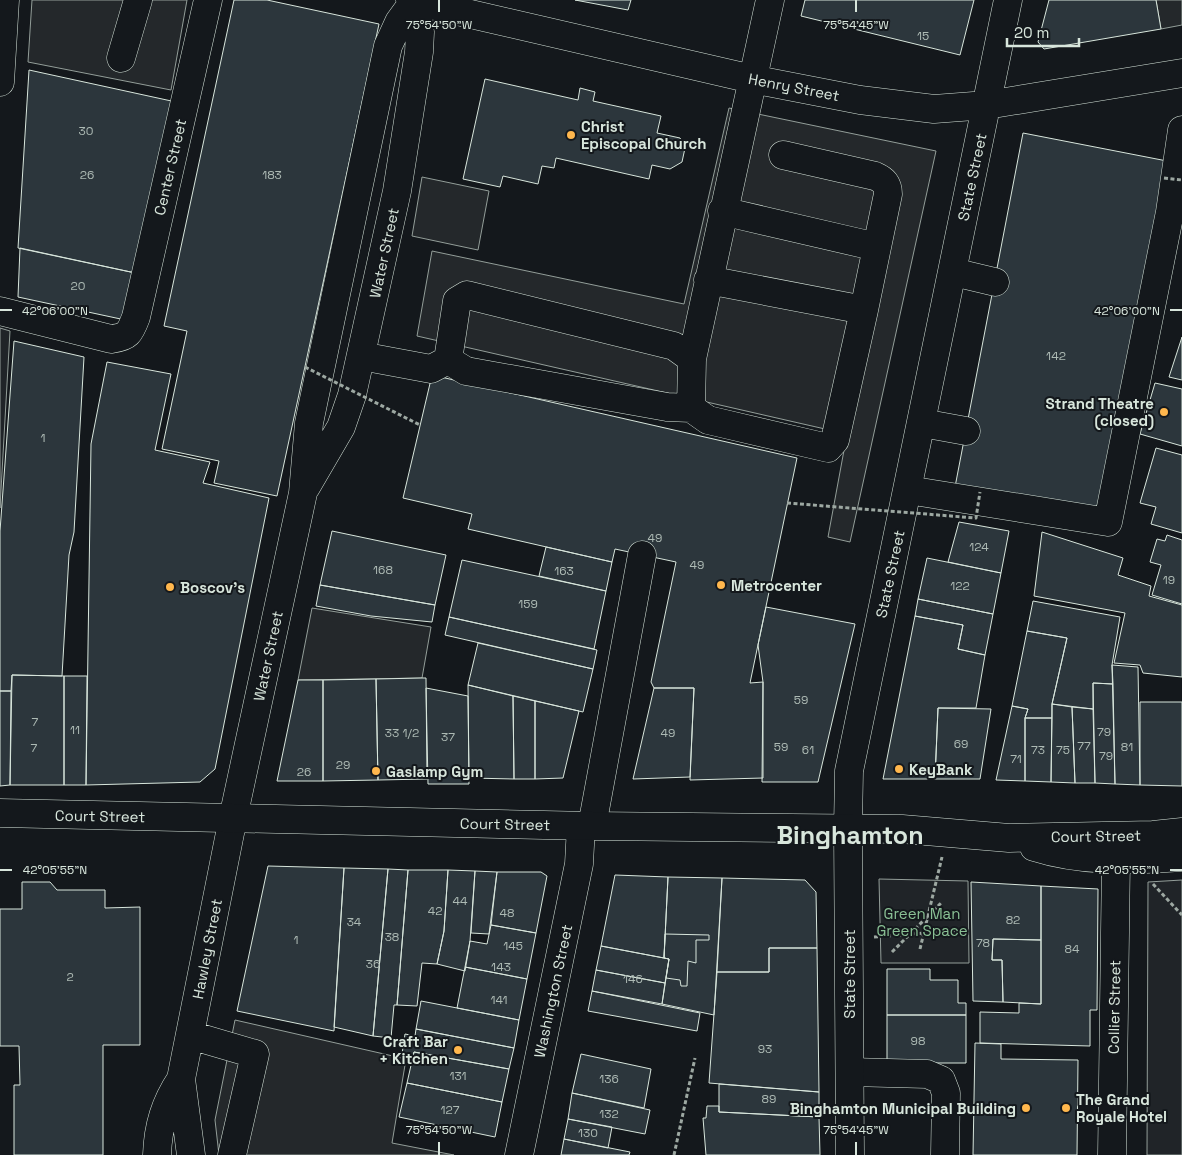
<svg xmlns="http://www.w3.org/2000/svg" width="1182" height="1155" viewBox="0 0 1182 1155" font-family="'Space Grotesk',sans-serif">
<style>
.green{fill:#202428;stroke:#939e99}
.parking{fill:#24282b;stroke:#939e99}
.building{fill:#2c363c;stroke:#d8e6dc}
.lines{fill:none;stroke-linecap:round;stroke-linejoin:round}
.minor-casing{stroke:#d8e6dc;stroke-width:29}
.major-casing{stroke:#d8e6dc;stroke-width:29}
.path{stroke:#9da8a2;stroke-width:3;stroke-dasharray:4 2.5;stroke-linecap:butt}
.minor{stroke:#14181c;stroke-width:28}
.major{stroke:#14181c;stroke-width:28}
.path-bridge{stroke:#9da8a2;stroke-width:3;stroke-dasharray:4 2.5;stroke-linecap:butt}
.ticks{fill:none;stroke:#d8e6dc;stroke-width:2}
.poi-dot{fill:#ffb74d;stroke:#14181c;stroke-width:2}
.labels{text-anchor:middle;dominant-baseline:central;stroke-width:4;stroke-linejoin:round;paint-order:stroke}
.number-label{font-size:12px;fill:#adbab4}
.street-label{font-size:15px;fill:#d8e6dc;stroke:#14181c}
.poi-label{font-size:15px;font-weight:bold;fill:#d8e6dc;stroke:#14181c;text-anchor:start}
.park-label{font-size:15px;fill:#8ac095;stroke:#14181c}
.town-label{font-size:25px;font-weight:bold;fill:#d8e6dc;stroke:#14181c}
.ticks-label{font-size:12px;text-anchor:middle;fill:#d8e6dc;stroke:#14181c;stroke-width:4;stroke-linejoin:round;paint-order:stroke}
</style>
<rect width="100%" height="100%" fill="#14181c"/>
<path class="green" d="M0 328 10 331 0 508Z
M879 879 968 881 969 963H881Z
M1182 880V1155H1147L1148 882Z"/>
<path class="parking" d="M32 0H187L171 90 28 62Z
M1156 0H1182V25L1161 29Z
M729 108 936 151 850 542 828 537 847 434 417 336 432 251 684 304Z
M422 177 489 191 478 250 412 236Z
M312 608 431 627 422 678 298 680Z
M235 1020 406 1059 392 1143 454 1155H219L215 1120Z"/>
<path class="building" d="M234 0H267L379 24 277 496 214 483 219 461 162 449 187 331 164 326Z
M575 0H631L628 10Z
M805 0H974L960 55 801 16Z
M1049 0H1156L1161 29 1044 49 1038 42Z
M29 70 176 102 140 274 18 248Z
M485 79 578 100 580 88 595 92 593 101 661 116 657 133 680 138 685 148 682 162 670 169 652 165 649 179 556 158 554 168 542 166 538 184 503 176 500 187 463 179Z
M1023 133 1167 161 1103 514 955 487Z
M20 248 140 274 130 321 18 297Z
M1182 337V380L1169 377Z
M14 341 84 357 74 532 69 555 62 676 12 675 11 691H0V531Z
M107 362 171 374 155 450 210 462 203 483 269 498 215 769 200 782 86 785 91 444Z
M432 375 797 458 750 683 763 682V778L690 780 694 688H654L651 682 676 562 615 549 612 562 468 529 472 514 403 498Z
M1155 383 1182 389V446L1140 434Z
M1156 448 1182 455V533L1151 524 1156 507 1140 503Z
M959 522 1009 531 1001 573 948 562Z
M332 531 446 555 435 605 320 585Z
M1042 532 1123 558 1118 575 1151 586 1149 596 1182 605V677L1143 673 1140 665 1114 663 1125 613 1034 596Z
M1167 535 1182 540V604L1152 595 1161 565 1150 562 1157 539 1165 541Z
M546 547 612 562 606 591 539 576Z
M927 558 1001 573 993 614 918 599Z
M462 560 606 591 594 649 449 617Z
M320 585 435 605 432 622 371 616 316 606Z
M918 599 993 614 985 655 958 649 963 625 915 616Z
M1033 601 1120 617 1112 665 1113 684 1093 683V709L1052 704 1067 638 1027 631Z
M766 607 855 624 818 782H762L763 682 758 645Z
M915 616 963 625 958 649 985 655 976 708H938L935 779H883Z
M449 617 597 650 593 669 445 635Z
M1027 631 1067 638 1052 704V718H1025L1028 709 1012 706Z
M478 643 593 669 583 712 468 685Z
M1112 665 1138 667 1140 785 1115 784Z
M12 675 64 676V785H10Z
M64 676H87L86 785H64Z
M422 678H426L427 779 378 780 376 679Z
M376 679 378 780 323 781V680Z
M298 680H323V781H277Z
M1093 683 1113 684 1115 784 1095 783Z
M468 685 513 696 514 779 469 778Z
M426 688 468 696 469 784H428Z
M654 688H694L690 777 633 779Z
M0 691H11L10 785 0 786Z
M513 696 535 701V779H514Z
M535 701 579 711 563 778 535 779Z
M1140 702H1182V786L1140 785Z
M1052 704 1072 707 1075 783 1051 782Z
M1012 706 1028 709 1025 718V781L996 780Z
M1072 707 1093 709 1095 783H1075Z
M938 708 991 709 980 779H935Z
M1025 718H1052L1051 782 1025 781Z
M268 866 344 868 334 1031 237 1011Z
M344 868 388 869 373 1036 334 1027Z
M388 869 408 870 397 1005H394L391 1038 373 1036Z
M408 870H448L444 931 437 964 422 963 417 1006 397 1005Z
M448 870 475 871 470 941 465 971 437 964 444 931Z
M475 871 497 872 489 934 471 933Z
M497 872H541L547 876 536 933 491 925Z
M615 875 668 877 664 958 601 946Z
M668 877 722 878 714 1015 662 1004 669 959 664 958Z
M722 878 805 880 816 892 817 948H769V972H717Z
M22 882H50L57 890H105V908L140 907V1045H103V1155H14V1085H20L19 1046H0V909H22Z
M971 882 1041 886V940L993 939 992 960H1002L1003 1002 973 1001Z
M1041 886 1098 889 1097 1010H1090V1046L980 1043V1012L1019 1013V1003L1041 1004Z
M491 925 536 933 527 979 465 967 470 941 487 944Z
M665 934 709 935V940H696V963L688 961 687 986H681L680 980 666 978 669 959 664 958Z
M993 939 1041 940V1004L1003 1002 1002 960H992Z
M601 946 669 959 665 983 596 970Z
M769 948H817L819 1092 709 1083 717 972H769Z
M465 967 527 979 519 1020 457 1008Z
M887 969H930V980H958V1003H966V1015H887Z
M596 970 665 983 662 1004 592 991Z
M592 991 700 1013 697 1031 588 1011Z
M421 1001 519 1020 514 1048 416 1029Z
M887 1015H966V1063H887Z
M416 1029 514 1048 509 1069 414 1052 413 1057 402 1054 405 1034 415 1036Z
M975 1043 1001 1044V1059L1078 1060 1077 1155H973Z
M414 1052 509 1069 502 1102 407 1083Z
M581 1054 651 1069 644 1108 572 1093Z
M407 1083 502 1102 495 1137 399 1117Z
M719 1084 819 1092V1117L719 1112Z
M572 1093 650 1110 645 1134 568 1119Z
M707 1106H719V1112L819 1117 820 1155H706L703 1118H706Z
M568 1119 612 1127 608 1148 564 1139Z
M564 1139 630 1152 629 1155H561Z"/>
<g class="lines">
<defs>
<path id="minor" d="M410 0 752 79 860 100 934 109 987 105 1182 73
M121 58 138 0
M0 82 5 0
M783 155 875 176C884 180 888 184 888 194L864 310
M722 211 877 247
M953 272 995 282
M708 280 864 310 835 440 828 448 708 420 691 408 692 359 770 0
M0 311 111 339C128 337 130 333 136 317L208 0
M361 356 431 369 448 360
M691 408 667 407 466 371 448 360 457 301 467 295 674 346 692 359
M922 423 966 431
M306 487 341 427 352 395 397 191 419 52 420 32 415 1
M908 490 1108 522 1170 212 1182 130
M592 826 642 555
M848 828 849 771 1008 0
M190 1035 255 1054 232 1155
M850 1072 927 1074 941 1080 946 1093 945 1155
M157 1155C158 1126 165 1103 181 1079
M191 1155 181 1079 233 818 303 493 309 423 388 46 399 22 415 0
M519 1155 579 864 581 826
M1112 1155 1116 859"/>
<path id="major" d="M0 813 592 826 902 829 1009 838 1153 835 1182 832
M848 828 850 1155
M1034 847C1081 862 1134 861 1182 857"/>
</defs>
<use href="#minor" class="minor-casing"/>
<use href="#major" class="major-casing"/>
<path class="path" d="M1153 884 1182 915
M874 937 962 930
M920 949 942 857
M892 952 942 902
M674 1155 695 1058"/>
<use href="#minor" class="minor"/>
<use href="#major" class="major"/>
<path class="path-bridge" d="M1164 178 1182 180
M305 367 420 425
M787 503 976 518 980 492"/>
</g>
<path class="ticks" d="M439 0V12M856 0V12M0 310H12M1170 310H1182M0 870H12M1170 870H1182M439 1142V1155M856 1142V1155"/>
<g class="poi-dot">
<circle cx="571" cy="135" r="5"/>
<circle cx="1164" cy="412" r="5"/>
<circle cx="721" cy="585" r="5"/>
<circle cx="170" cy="587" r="5"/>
<circle cx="899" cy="769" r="5"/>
<circle cx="376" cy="771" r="5"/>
<circle cx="458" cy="1050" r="5"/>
<circle cx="1026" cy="1108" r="5"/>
<circle cx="1066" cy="1108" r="5"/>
</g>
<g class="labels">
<g class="number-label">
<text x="923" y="36">15</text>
<text x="86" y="131">30</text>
<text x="87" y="175">26</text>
<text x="272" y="175">183</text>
<text x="78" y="286">20</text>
<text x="1056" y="356">142</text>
<text x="43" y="438">1</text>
<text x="655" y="538">49</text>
<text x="979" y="547">124</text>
<text x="697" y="565">49</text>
<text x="383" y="570">168</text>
<text x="564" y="571">163</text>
<text x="1169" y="580">19</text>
<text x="960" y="586">122</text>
<text x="528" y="604">159</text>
<text x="801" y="700">59</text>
<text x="35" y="722">7</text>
<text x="75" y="730">11</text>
<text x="1104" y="732">79</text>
<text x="402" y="733">33 1/2</text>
<text x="668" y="733">49</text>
<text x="448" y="737">37</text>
<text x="961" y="744">69</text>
<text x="1084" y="746">77</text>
<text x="781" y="747">59</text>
<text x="1127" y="747">81</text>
<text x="34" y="748">7</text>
<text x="808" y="750">61</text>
<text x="1038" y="750">73</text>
<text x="1063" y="750">75</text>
<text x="1106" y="756">79</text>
<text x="1016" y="759">71</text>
<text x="343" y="765">29</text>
<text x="304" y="772">26</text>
<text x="460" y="901">44</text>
<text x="435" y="911">42</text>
<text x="507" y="913">48</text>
<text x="1013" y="920">82</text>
<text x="354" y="922">34</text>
<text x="392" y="937">38</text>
<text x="296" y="940">1</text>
<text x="983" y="943">78</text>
<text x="513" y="946">145</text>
<text x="1072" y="949">84</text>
<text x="373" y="964">36</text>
<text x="501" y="967">143</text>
<text x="70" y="977">2</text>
<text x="633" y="979">146</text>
<text x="499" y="1000">141</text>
<text x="918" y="1041">98</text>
<text x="765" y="1049">93</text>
<text x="458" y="1076">131</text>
<text x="609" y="1079">136</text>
<text x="769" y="1099">89</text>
<text x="450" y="1110">127</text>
<text x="609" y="1114">132</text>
<text x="588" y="1133">130</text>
</g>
<g class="street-label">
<text transform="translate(794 87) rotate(11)">Henry Street</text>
<text transform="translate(170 167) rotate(-77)">Center Street</text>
<text transform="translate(972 177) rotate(-78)">State Street</text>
<text transform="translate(384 253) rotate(-78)">Water Street</text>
<text transform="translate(890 574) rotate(-78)">State Street</text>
<text transform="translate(268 656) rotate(-78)">Water Street</text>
<text transform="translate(100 816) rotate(1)">Court Street</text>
<text transform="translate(505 824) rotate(1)">Court Street</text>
<text transform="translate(1096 836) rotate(-1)">Court Street</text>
<text transform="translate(207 949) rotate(-79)">Hawley Street</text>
<text transform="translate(849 974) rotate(-90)">State Street</text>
<text transform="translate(553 991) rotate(-78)">Washington Street</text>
<text transform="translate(1114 1007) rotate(-89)">Collier Street</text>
</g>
<g class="poi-label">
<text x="581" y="126">Christ<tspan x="581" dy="17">Episcopal Church</tspan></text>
<text x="1154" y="403" text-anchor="end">Strand Theatre<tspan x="1154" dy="17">(closed)</tspan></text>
<text x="731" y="585">Metrocenter</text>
<text x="180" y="587">Boscov's</text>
<text x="909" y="769">KeyBank</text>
<text x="386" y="771">Gaslamp Gym</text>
<text x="448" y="1041" text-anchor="end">Craft Bar<tspan x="448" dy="17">+ Kitchen</tspan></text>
<text x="1076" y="1099">The Grand<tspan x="1076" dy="17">Royale Hotel</tspan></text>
<text x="1016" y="1108" text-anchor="end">Binghamton Municipal Building</text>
</g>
<g class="park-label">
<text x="922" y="913">Green Man<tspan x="922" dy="17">Green Space</tspan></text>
</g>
<g class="town-label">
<text x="850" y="835">Binghamton</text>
</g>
</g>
<g class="ticks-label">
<text x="439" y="29">75°54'50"W</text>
<text x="856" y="29">75°54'45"W</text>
<text x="55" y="315">42°06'00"N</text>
<text x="1127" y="315">42°06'00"N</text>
<text x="55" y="874">42°05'55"N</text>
<text x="1127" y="874">42°05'55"N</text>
<text x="439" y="1134">75°54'50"W</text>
<text x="856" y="1134">75°54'45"W</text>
</g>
<path d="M1007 38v8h72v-8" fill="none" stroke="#d8e6dc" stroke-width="2.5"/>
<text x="1014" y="38" font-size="15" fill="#d8e6dc" stroke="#14181c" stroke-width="4" paint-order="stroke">20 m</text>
</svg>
